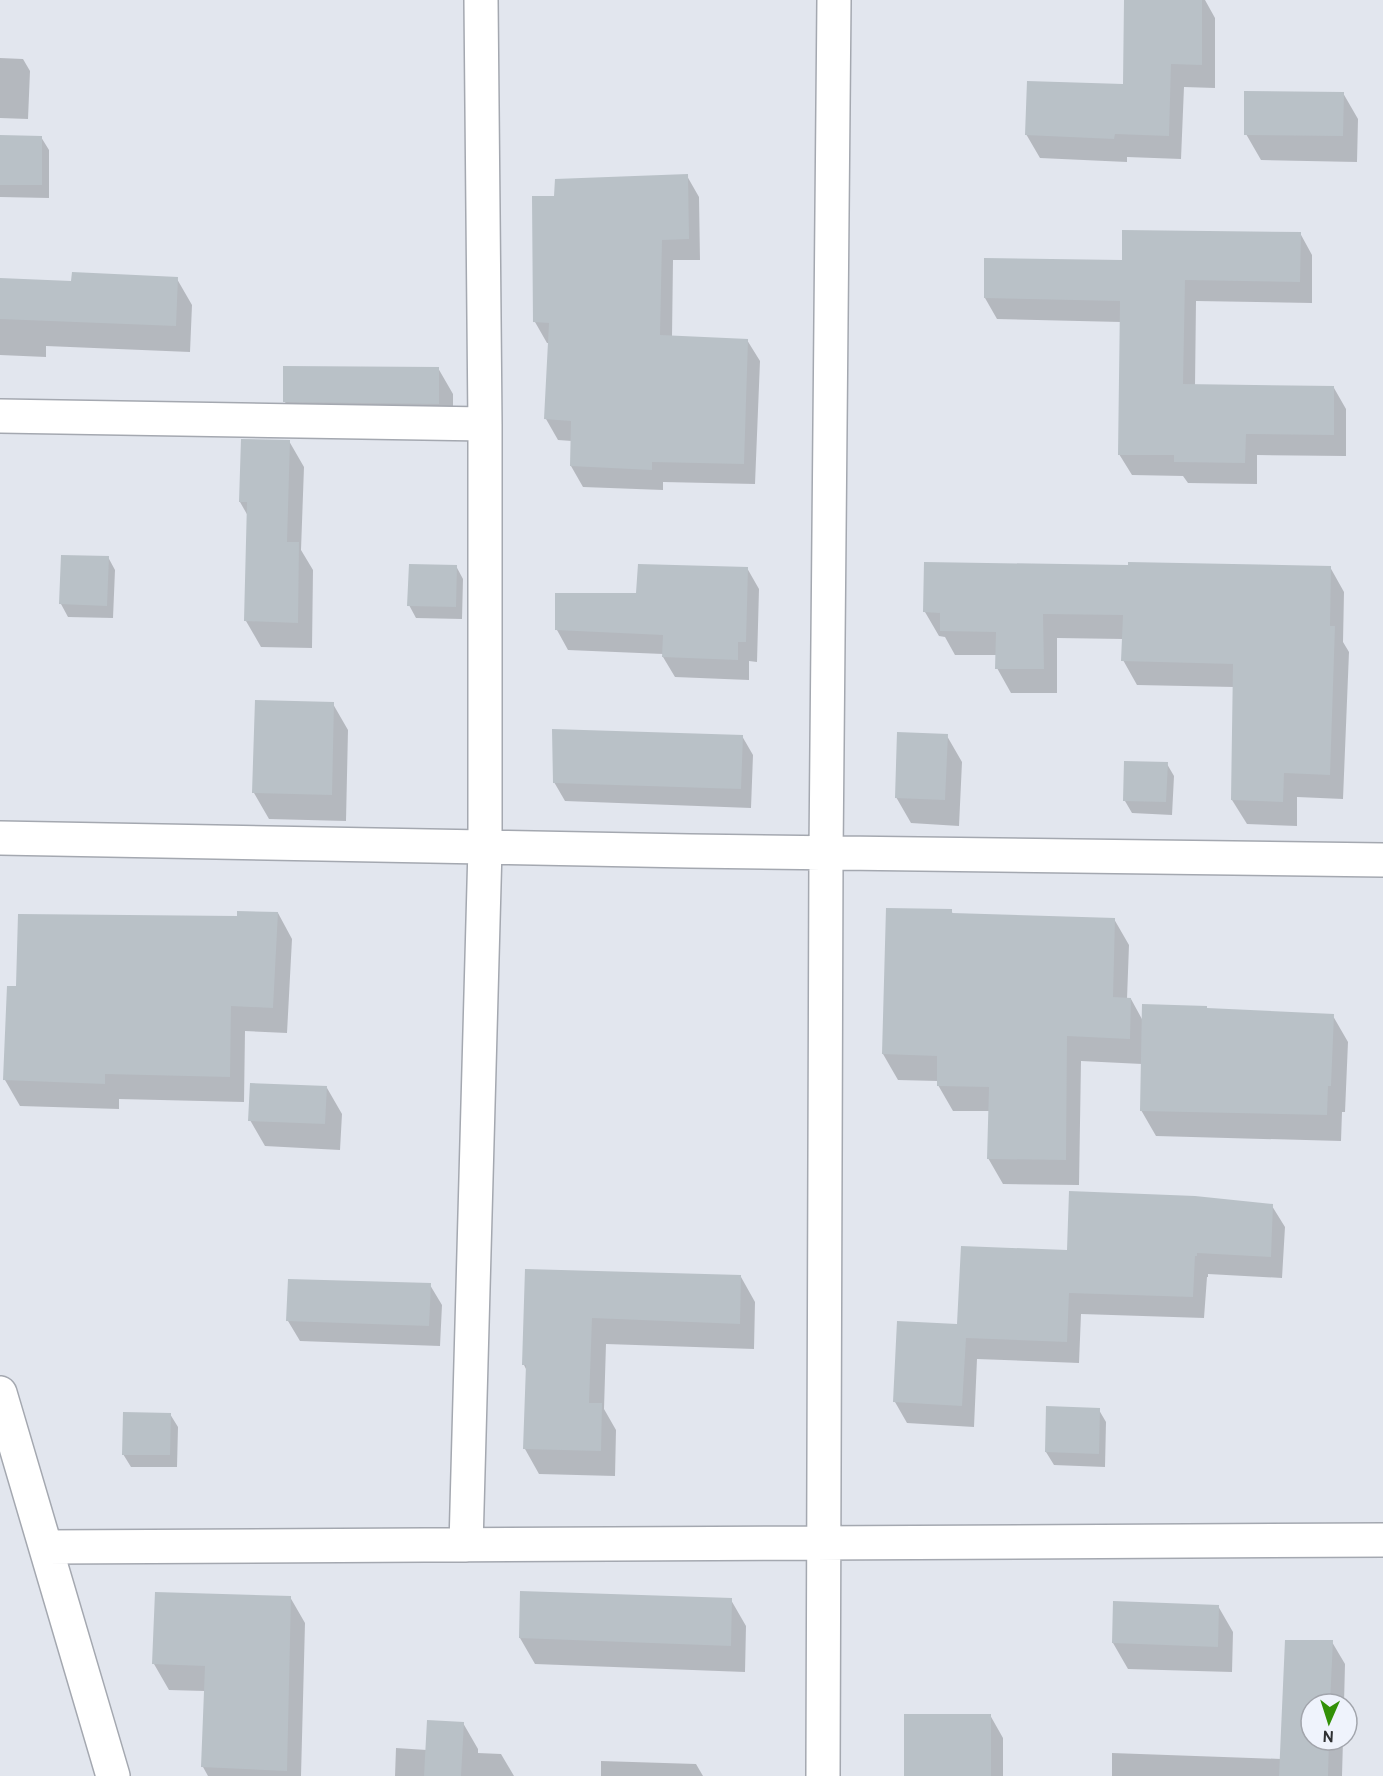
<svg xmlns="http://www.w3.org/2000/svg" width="1383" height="1776" viewBox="0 0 1383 1776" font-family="Overpass,sans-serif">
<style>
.shadow{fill:#0003}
.building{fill:#b9c1c7}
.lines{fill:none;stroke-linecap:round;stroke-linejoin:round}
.minor-casing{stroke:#a4a8b0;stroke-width:36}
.minor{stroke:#fff;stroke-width:33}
</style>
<rect width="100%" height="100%" fill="#e2e6ee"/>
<path class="shadow" d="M1126 0H1205L1215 18V88L1184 87 1181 159 1127 157V162L1040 158 1026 134 1124 85Z
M0 58 23 59 30 71 28 119 0 118Z
M1343 93 1358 119 1357 162 1261 160 1246 134Z
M0 136 41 137 49 150V198L0 197Z
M687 176 699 197 700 260H673L672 337 747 340 760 361 755 484 663 482V490L583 487 571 466 572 441 558 440 546 419 549 343H547L535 322 555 197Z
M1300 233 1312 255V303L1196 301 1195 386 1334 388 1346 409V456L1257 455V484L1188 483 1183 476 1132 475 1119 454 1121 322 997 319 985 298 1123 261Z
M0 279 73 283 177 279 192 305 190 352 46 346V357L0 355Z
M438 368 453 394V430L300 428 285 402Z
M289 441 304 467 301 550 313 570 312 648 261 647 246 621 248 516 240 502Z
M108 557 115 570 113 618 68 617 61 604Z
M456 566 463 579 462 619 416 618 409 605Z
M1330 567 1344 592 1343 642 1349 652 1343 799 1297 797V826L1247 824 1232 800 1234 687 1137 685 1123 660V639L1057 638V693H1011L997 668V655H955L945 637 939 636 925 612Z
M747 568 759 589 757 662 749 661V680L675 677 663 657V654L568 650 557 630 638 595Z
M333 704 348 730 346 821 269 819 254 793Z
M742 736 753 755 751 808 565 801 554 782Z
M947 736 962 762 959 826 911 823 896 797Z
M1167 764 1174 776 1172 815 1132 813 1125 801Z
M887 910 951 911 954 915 1114 919 1129 945 1127 999H1131L1143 1021 1207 1009 1333 1016 1348 1042 1345 1112H1342L1341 1141 1156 1136 1141 1110 1142 1064 1081 1061 1079 1185 1003 1184 988 1158 990 1111H953L938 1085V1081L898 1080 883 1054Z
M278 913 292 939 287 1033 245 1031 244 1102 119 1099V1109L20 1106 5 1080 18 988 238 917Z
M327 1088 342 1114 340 1150 265 1146 250 1120Z
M1272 1206 1285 1227 1282 1278 1208 1274V1277H1207L1204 1318 1081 1314 1079 1363 977 1359 974 1427 907 1423 895 1402 958 1325 1068 1252Z
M527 1270 741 1277 755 1302 754 1349 606 1344 604 1409 616 1430 615 1476 539 1474 525 1449 527 1371 524 1365Z
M430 1285 442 1305 440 1346 300 1341 288 1321Z
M1099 1410 1106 1422 1105 1467 1054 1465 1046 1452Z
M170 1414 178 1427 177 1467H131L123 1454Z
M290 1597 305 1623 301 1776H208L203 1767 205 1691 169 1690 154 1664Z
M731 1600 746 1626 745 1672 535 1664 520 1638Z
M1115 1603 1218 1606 1233 1632 1232 1672 1128 1669 1113 1643Z
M1332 1642 1345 1664 1344 1704H1311V1740H1343L1342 1776H1112V1753L1281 1759Z
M990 1715 1003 1738V1776H905Z
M463 1723 478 1749V1753L501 1754 514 1776H395L396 1748 427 1750Z
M601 1761 696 1764 703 1776H601Z"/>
<path class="building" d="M1124 0H1202V65L1171 64 1169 136 1115 134 1114 139 1025 135 1027 81 1123 84Z
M1244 91 1344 92 1343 136 1244 135Z
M0 135 42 136V185H0Z
M688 174 689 239 662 240 660 335 748 339 744 464 652 462V470L570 466 571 421 544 419 549 323 533 322 532 196H554L555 179Z
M1122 230 1301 232 1300 282 1185 280 1183 384 1334 386V435L1246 434 1245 463 1174 462V455H1118L1120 301 984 298V258L1122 260Z
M72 272 178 277 176 326 0 319V278L71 281Z
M283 366 439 367V404L283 402Z
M241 439 290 440 287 542H299L298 623 244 621 247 502H239Z
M61 555 109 556 107 606 59 604Z
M924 562 1128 565V562L1331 566 1330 626H1335L1330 775 1284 773 1283 802 1231 800 1233 664 1121 661 1123 615 1043 614 1044 669H995L996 632 940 631V613L923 612Z
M409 564 457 565 456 607 407 606Z
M638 564 748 567 746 642H738V660L662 657 663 635 555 630V593H636Z
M255 700 334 702 332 795 252 793Z
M552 729 743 735 741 789 553 783Z
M897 732 948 734 945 800 895 798Z
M1124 761 1168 762 1166 802 1123 801Z
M886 908 952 909V913L1115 918 1113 997 1131 998 1130 1039 1067 1036 1066 1160 987 1159 989 1087 937 1086V1056L882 1054Z
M237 911 278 912 273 1008 231 1006 230 1077 105 1074V1084L3 1080 7 986H16L18 914 237 916Z
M1142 1004 1207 1006V1008L1334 1014 1331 1086H1328L1327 1115 1140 1111Z
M250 1083 327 1086 325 1124 248 1121Z
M1069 1191 1195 1196 1273 1204 1271 1257 1197 1253V1256H1195L1193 1297 1069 1293 1067 1342 966 1338 962 1406 893 1402 897 1321 957 1324 961 1246 1067 1250Z
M525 1269 741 1275 740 1324 592 1318 589 1403H602L601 1451 523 1449 526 1365H522Z
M288 1279 431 1283 429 1326 286 1321Z
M1046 1406 1100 1408 1099 1454 1045 1452Z
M123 1412 171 1413 170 1455H122Z
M520 1591 732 1598 731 1646 519 1638Z
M155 1592 291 1596 287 1771 201 1767 205 1666 152 1664Z
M1113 1601 1219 1605 1218 1647 1112 1643Z
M1285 1640H1333L1330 1704H1311V1740H1329L1328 1776H1279Z
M904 1714H991V1776H904Z
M427 1720 464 1722 461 1776H424Z"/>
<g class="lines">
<defs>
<path id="minor" d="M0 416 485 424
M0 838 690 851 1383 860
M0 1393 113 1776
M466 1545 485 848V424L481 0
M46 1547 1383 1540
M823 1776 826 853 834 0"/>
</defs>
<use href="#minor" class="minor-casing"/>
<use href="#minor" class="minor"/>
</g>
<g transform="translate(1329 1722) rotate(183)"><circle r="28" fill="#eff3fc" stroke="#a2a5ac" stroke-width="1.5"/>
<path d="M0-4.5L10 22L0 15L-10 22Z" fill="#329006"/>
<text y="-9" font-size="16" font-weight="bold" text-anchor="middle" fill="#2e3033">N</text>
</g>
</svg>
